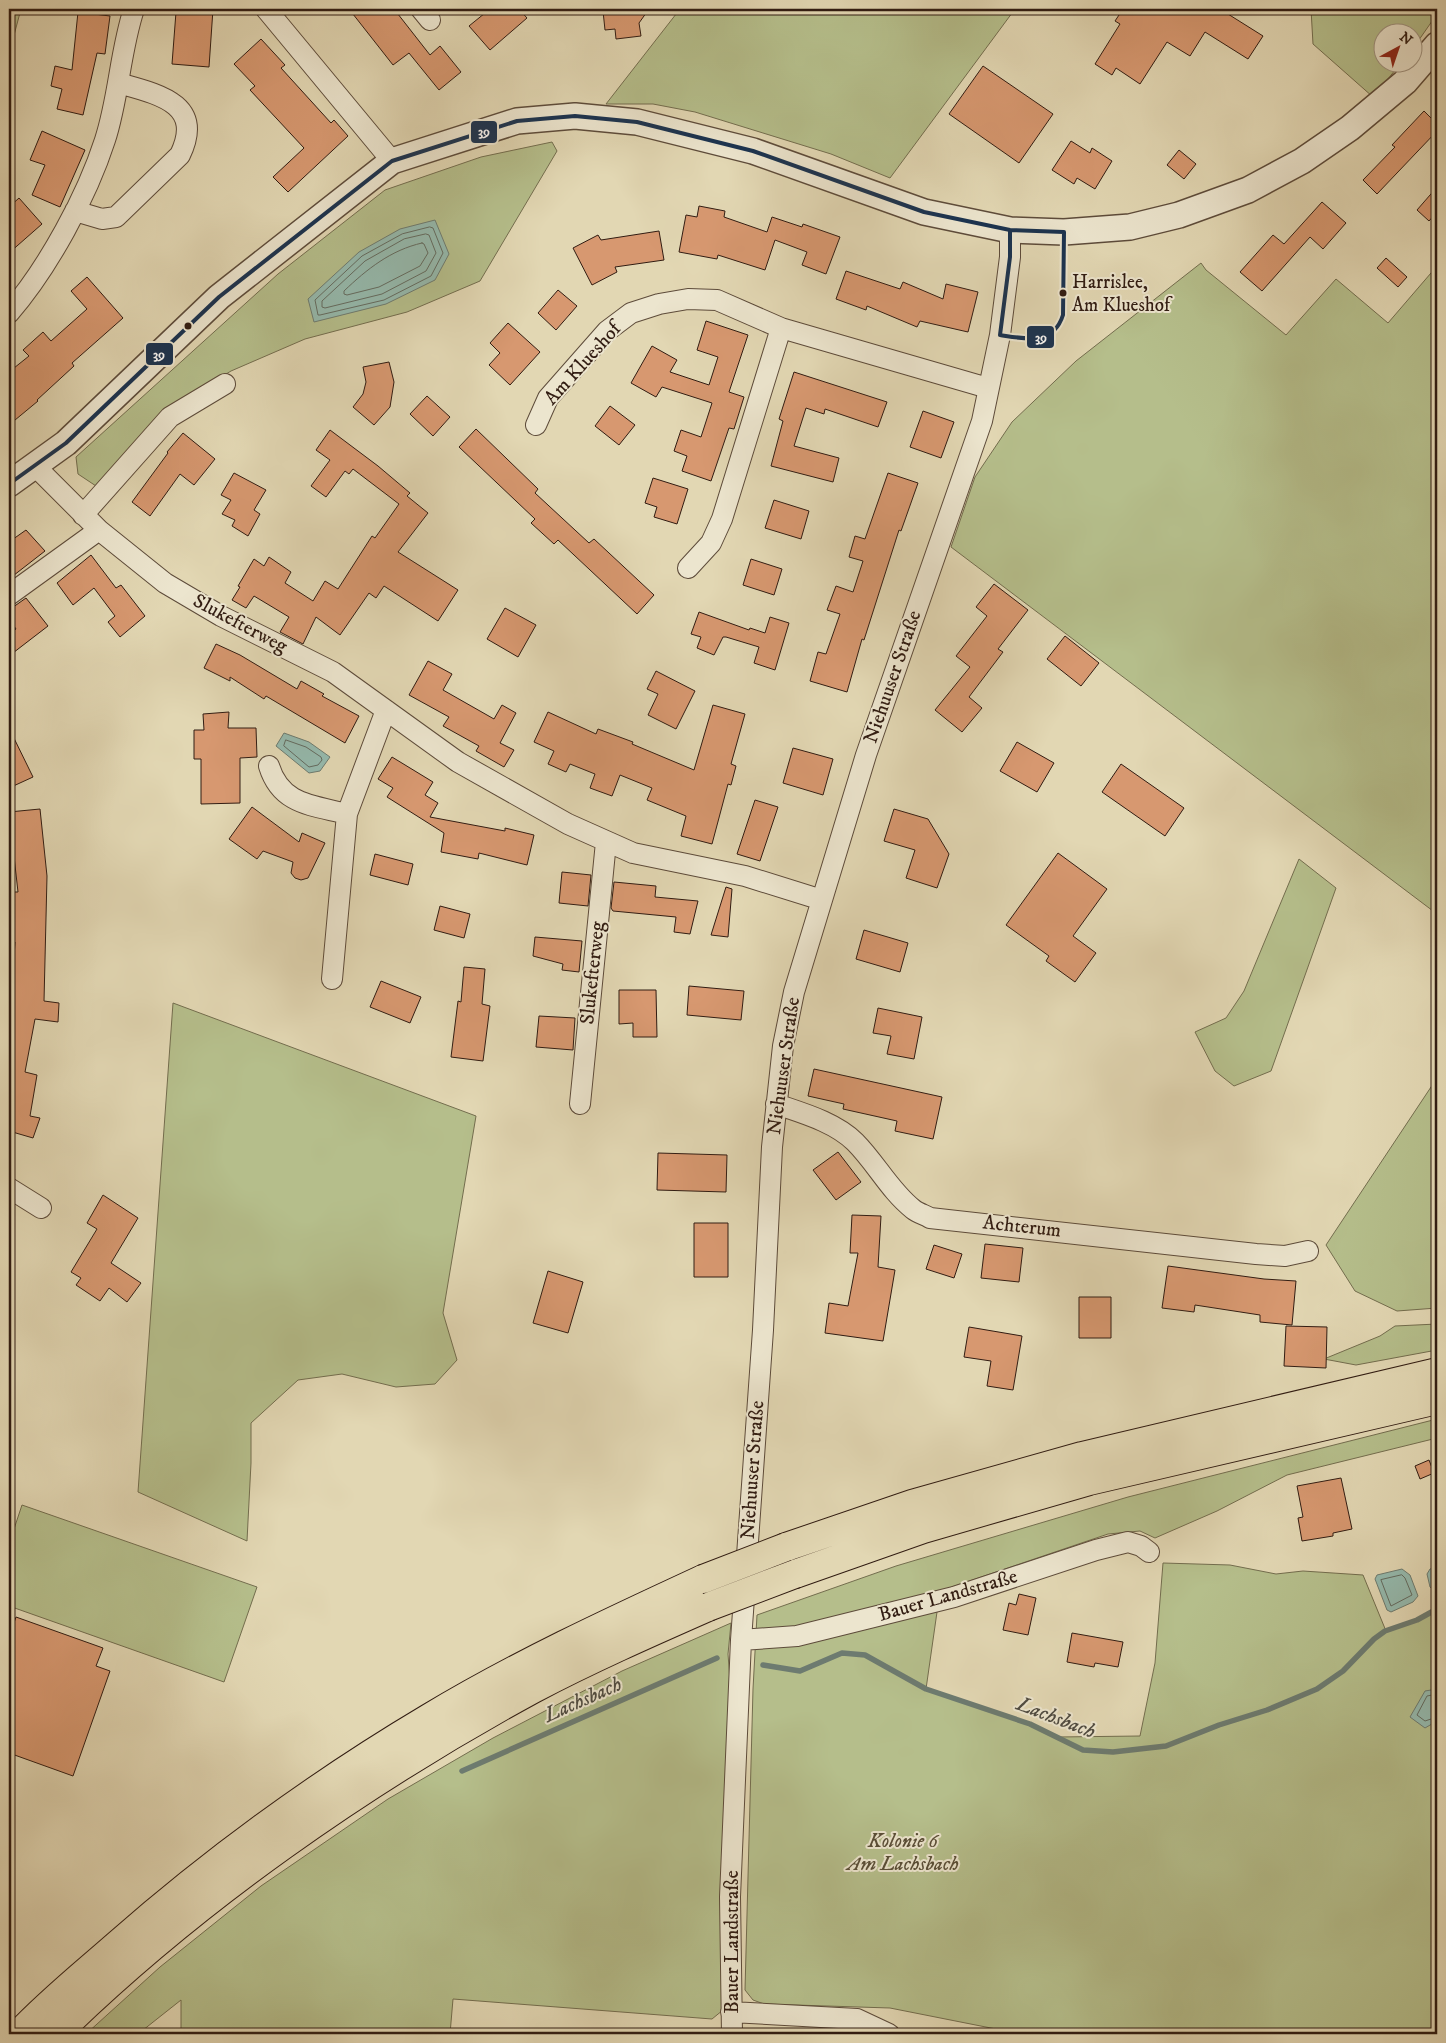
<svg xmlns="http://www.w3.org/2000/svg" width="1446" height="2043" viewBox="0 0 1446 2043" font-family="'IM FELL DW Pica',serif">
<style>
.green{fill:#b5be8b;stroke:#736d4e}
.water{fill:#95baae;stroke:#6d7b70}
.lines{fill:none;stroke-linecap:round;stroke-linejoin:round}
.shore{stroke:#636b60;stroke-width:1}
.stream{stroke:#6d7b70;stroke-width:5.5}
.building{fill:#d79870;stroke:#311c12}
.minor-casing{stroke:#5d4b3a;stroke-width:22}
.tertiary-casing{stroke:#5d4b3a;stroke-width:28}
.trunk-casing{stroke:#311c12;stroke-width:30}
.minor{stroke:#ece5ce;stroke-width:20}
.tertiary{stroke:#ece5ce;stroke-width:25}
.trunk{stroke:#e2d7b3;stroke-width:28}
.trunk-bridge-casing{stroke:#311c12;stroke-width:30;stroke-linecap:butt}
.trunk-bridge{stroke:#e2d7b3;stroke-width:28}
.bus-1-casing{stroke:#ece5ce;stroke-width:8}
.bus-1{stroke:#193250;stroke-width:4}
.bus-dot{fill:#311c12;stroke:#ece5ce;stroke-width:2}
.labels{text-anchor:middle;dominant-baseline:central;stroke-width:4;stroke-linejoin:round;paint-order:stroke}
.bus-label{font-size:19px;fill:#311c12;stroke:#ece5ce;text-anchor:start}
.street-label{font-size:20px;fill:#311c12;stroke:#ece5ce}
.park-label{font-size:20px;font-style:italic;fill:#594d36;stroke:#ece5ce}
.water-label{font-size:21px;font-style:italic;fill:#4f4b41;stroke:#ece5ce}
.line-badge{stroke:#ece5ce;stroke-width:2}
.badge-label{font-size:14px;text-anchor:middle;font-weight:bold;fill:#fff}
</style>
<rect width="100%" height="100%" fill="#e2d7b3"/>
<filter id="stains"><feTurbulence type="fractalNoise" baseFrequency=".004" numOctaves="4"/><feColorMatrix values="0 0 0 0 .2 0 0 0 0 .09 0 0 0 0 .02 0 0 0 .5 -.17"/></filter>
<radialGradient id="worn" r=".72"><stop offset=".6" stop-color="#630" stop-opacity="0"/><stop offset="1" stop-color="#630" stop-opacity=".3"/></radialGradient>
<path class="green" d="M9 9H21L9 54Z
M680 9H1015L890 178 831 154 695 112 653 104H606Z
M1311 9H1437V14L1414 47V32H1384V62L1401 63 1373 97 1313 44Z
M552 142 557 151 480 281 407 312 305 339 231 371 165 412 99 488 78 474 76 457 278 274 385 190 481 157Z
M1201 263 1206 270 1286 335 1336 279 1388 323 1437 266V914L951 547 975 477 1012 422 1076 361Z
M1299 859 1336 888 1271 1071 1234 1086 1215 1071 1195 1032 1226 1018 1244 991Z
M173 1003 476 1116 443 1313 457 1360 435 1384 396 1387 342 1374 298 1380 251 1423V1463L247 1541 138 1492Z
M1437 1078V1308L1397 1311 1355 1291 1326 1245Z
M1437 1324V1350L1356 1365 1324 1359 1380 1336 1395 1326Z
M1437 1419V1438L1287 1475 1217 1511 1155 1538 1140 1531 1108 1534 940 1591 926 1689 1030 1724 1057 1737 1140 1736 1155 1663 1163 1563 1230 1565 1276 1574 1303 1571 1363 1575 1386 1631 1417 1620 1437 1609V2034H1021L890 2008 764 2004 753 2000 745 1990 753 1689 757 1615 896 1566 1128 1497Z
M22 1505 257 1587 224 1682 9 1606V1544Z
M731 1623 728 1654 730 1681 723 2010 712 2019 453 1999 450 2034H181V2000L138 2034H86L160 1967 261 1886 388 1799 493 1738 622 1671Z"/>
<path class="water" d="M435 220 449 254 435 280 386 304 314 322 308 299 359 252 400 229Z
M284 733 309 742 330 757 320 771 309 773 276 746Z
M1437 1567V1594L1430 1587 1427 1574 1430 1569Z
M1402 1569 1410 1575 1418 1596 1413 1602 1391 1612 1387 1610 1375 1579 1377 1575Z
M1437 1689V1721L1425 1728 1410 1717 1425 1691Z"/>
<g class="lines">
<path class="shore" d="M430 227 433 228 443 253 431 276 384 300 320 315H318L315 300 362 256 402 234Z
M426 234 429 235 436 253 426 271 382 294 325 308 322 307V301L365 261 404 239Z
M422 243 424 244 428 253 420 266 379 287 347 295 344 294V291C367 269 391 250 422 243Z
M286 740 306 747 321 757 322 760 318 765 309 767 284 746Z
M1402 1575 1405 1578 1412 1595 1391 1606 1381 1580Z
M1437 1694 1427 1696 1417 1715 1425 1721 1437 1717"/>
<path class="stream" d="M763 1665 800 1671 842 1653 865 1655 926 1689 1030 1724 1083 1750 1113 1752 1166 1746 1219 1725 1267 1710 1317 1689 1343 1671 1374 1639 1385 1631 1417 1620 1437 1609
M462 1771 717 1658"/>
</g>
<path class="building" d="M182 9H213L209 67 172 64 176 12H181Z
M349 9H394L430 55 440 46 461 72 439 90 409 53 393 65Z
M490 9H519L527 18 490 50 469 26Z
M613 9H649L639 23 641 36 616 39 615 29 605 30 603 11Z
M1123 9H1220L1263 36 1248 59 1205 32 1190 56 1167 42 1140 84 1116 68 1112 75 1095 64 1120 24 1115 21Z
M78 12 110 16 105 54 97 53 83 115 57 109 62 89 51 86 55 66 72 70Z
M261 39 285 65 281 68 331 123 334 120 348 136 288 192 273 177 304 148 250 90 255 86 234 64Z
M983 66 1053 114 1019 163 949 114Z
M1424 111 1437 124V131L1377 194 1363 180 1395 147 1392 145Z
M42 131 85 150 60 207 32 195 45 165 30 160Z
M1071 141 1090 153 1092 148 1112 161 1095 189 1077 178 1074 184 1052 170Z
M1179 150 1196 164 1184 179 1167 165Z
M1437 187V212L1429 221 1417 210Z
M19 198 42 224 9 253V207Z
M1322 202 1346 223 1323 249 1310 237 1262 291 1240 272 1273 235 1284 244Z
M699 206 725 211 724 217 767 232 772 217 802 227 803 224 840 237 826 274 802 265 807 252 775 240 765 270 718 255 717 259 679 252 686 215 697 217Z
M659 231 664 260 615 267 617 272 592 285 573 248 598 235 601 240Z
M1386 258 1407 277 1398 287 1377 268Z
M846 271 900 289 903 282 943 299 946 284 978 292 968 332 920 321 917 327 867 306 866 310 836 299Z
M87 277 123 318 72 363 74 366 37 400 38 401 9 425V372L29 356 23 350 43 332 51 341 87 309 71 291Z
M558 290 577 306 556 330 538 313Z
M706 321 748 335 729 392 744 397 734 429 729 428 711 481 682 471 687 456 674 451 681 430 701 437 712 403 662 387 656 397 631 383 652 346 677 360 670 372 709 385 718 357 697 350Z
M508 323 540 352 510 385 489 365 500 353 490 343Z
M389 362 394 382 390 407 374 425 353 407 363 394 366 382 363 367Z
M794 372 887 402 878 427 825 409 824 414 806 408 794 446 839 458 833 482 771 466 783 421 779 419Z
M427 396 450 417 433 436 410 414Z
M610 406 635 425 619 445 595 426Z
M923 411 954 422 941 458 910 447Z
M476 429 538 489 535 493 589 543 594 539 654 595 637 614 558 540 554 544 531 523 535 519 459 447Z
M330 430 378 466 410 493 407 496 428 513 398 552 458 590 438 621 384 586 376 598 369 593 340 635 316 617 303 644 280 632 289 617 254 596 246 608 232 600 240 587 238 586 254 559 264 566 269 557 291 572 285 583 313 601 325 581 338 589 372 536 375 538 399 504 353 469 349 474 345 471 326 497 311 486 330 460 316 450Z
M183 433 215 459 194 485 180 474 150 516 132 502 168 453 167 452Z
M234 473 266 490 254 510 260 514 248 536 232 526 235 520 222 514 231 500 221 495Z
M888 473 918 483 901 531 899 530 864 640 862 639 847 692 810 681 818 652 826 654 840 614 827 610 836 586 853 592 863 561 849 557 855 536 865 539Z
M653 478 688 489 677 524 654 517 657 507 645 503Z
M774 500 809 511 801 539 765 528Z
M26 530 45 551 9 579V542Z
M91 555 116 588 121 585 145 616 120 637 108 622 115 616 94 588 73 605 57 583Z
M751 559 782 569 774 595 743 585Z
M994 584 1028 610 998 649 1003 652 969 697 982 708 962 732 935 710 970 667 956 656 987 616 976 607Z
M26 598 48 626 9 656V634L16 629 9 619V610Z
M505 608 536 625 518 657 487 639Z
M699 612 749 630 750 628 765 633 770 617 789 623 775 670 754 663 759 647 726 637H723L714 655 697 648 701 637 691 634Z
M1065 636 1099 663 1081 686 1047 659Z
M216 644 240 655 297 689 301 681 324 694 322 696 359 716 345 743 266 696 264 699 230 677V681L204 668Z
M428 661 452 674 443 690 494 719 502 705 516 713 500 743 514 750 504 767 476 751 479 746 443 726 449 717 409 695Z
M656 671 695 691 676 729 648 715 658 694 647 689Z
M713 705 745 714 731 764 736 766 731 785 728 784 712 844 681 836 686 816 647 800 652 788 620 775 612 796 590 788 595 774 570 764 566 772 548 764 554 751 534 742 548 712 596 734 598 729 633 742 632 744 694 770Z
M229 712 228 728H256L257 757 240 758V803L201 804V759H194V730H204L203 714Z
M9 728 33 777 9 788Z
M1017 742 1054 763 1037 792 1000 771Z
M793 748 833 759 823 795 783 783Z
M392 757 433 782 425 795 438 803 430 817 505 831V828L534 835 527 865 479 853 478 859 441 852 444 833 387 797 393 788 378 779Z
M1121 764 1184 808 1165 836 1102 792Z
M755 800 778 807 760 861 737 854Z
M252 807 299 842 302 833 325 843 308 878 301 880 295 878 291 873 293 862 263 851 257 859 229 839Z
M40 809 47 876 44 1001 59 1003 58 1022 35 1019 25 1072 37 1075 30 1116 40 1118 33 1138 9 1131V1029L15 942H12L14 892H18L9 812Z
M894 809 928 819 949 854 937 888 906 878 915 850 884 841Z
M1058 853 1107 889 1073 936 1096 953 1075 982 1046 961 1049 956 1006 925Z
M375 854 413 864 408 885 370 875Z
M562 872 591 875 588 906 559 903Z
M614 882 656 886 655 897 698 901 690 934 674 932 676 917 613 911 611 908Z
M726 887 732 889 728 937 711 935Z
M440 906 470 914 464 938 434 930Z
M864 930 908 943 900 972 856 959Z
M535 937 582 941 579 972 562 970 563 964 533 956Z
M464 967 485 969 482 1004 490 1006 483 1061 451 1057 458 1001 461 1002Z
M381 981 421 997 410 1023 370 1007Z
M689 986 744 991 741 1020 687 1015Z
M619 990H656L657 1037H633V1023L619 1024Z
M878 1008 922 1017 914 1059 887 1054 891 1036 873 1033Z
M539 1016 575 1018 573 1050 536 1047Z
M814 1069 942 1097 933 1139 895 1131 897 1121 843 1109 844 1104 808 1096Z
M838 1152 861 1182 836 1200 813 1170Z
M658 1153 727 1155 726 1192 657 1190Z
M103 1195 138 1218 111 1263 141 1283 127 1302 109 1288 100 1301 76 1285 81 1278 71 1272 97 1229 87 1223Z
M852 1215 881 1216 878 1267 895 1270 883 1341 825 1333 829 1303 848 1306 858 1253H850Z
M694 1223H728V1277H694Z
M985 1244 1023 1248 1019 1282 981 1278Z
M934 1245 962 1254 954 1278 926 1269Z
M1168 1266 1264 1279 1296 1281 1292 1325 1260 1322V1315L1195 1305 1194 1312 1162 1308Z
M548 1271 583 1282 568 1333 533 1323Z
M1079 1297H1111V1338H1079Z
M1286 1326 1327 1327 1326 1368 1284 1366Z
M969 1327 1022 1336 1013 1390 987 1386 991 1361 964 1357Z
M1429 1460 1434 1473 1420 1479 1415 1466Z
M1341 1478 1352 1529 1333 1533V1536L1302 1541 1298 1518 1303 1517 1297 1486Z
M1019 1594 1036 1598 1028 1635 1003 1630 1009 1603 1016 1605Z
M16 1617 103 1648 96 1666 110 1671 73 1776 9 1753V1677L14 1663 9 1661V1637Z
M1072 1633 1123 1642 1118 1667 1095 1663 1094 1667 1067 1662Z"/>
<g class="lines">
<defs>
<path id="minor" d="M266 9 392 161
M421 9 430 20
M75 211 102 219 116 217 180 155C205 103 157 94 118 83
M9 313C48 268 87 196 105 140 119 97 120 51 134 9
M536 425 548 398 607 331 631 313 659 304 688 299 717 300 781 328 988 388
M35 466 99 530 165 583 221 616 333 672 458 762 568 824 633 853 745 876 822 900
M83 515 170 417 225 384
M688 568 711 543 722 519 781 328
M9 595 99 530
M269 766C281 805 312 805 347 814
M332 979 347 814 386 710
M580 1104 606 842
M776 1104C802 1113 835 1122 855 1142 876 1163 890 1191 913 1209 918 1213 925 1215 930 1218L1256 1254 1285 1256 1308 1251
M9 1188 41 1208
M741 1640 797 1636 954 1597 1096 1550 1128 1542 1141 1546 1149 1552
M731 2012 857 2019 889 2034
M732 2034 730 1897 741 1640 763 1330 772 1147 783 1046 794 992 866 755 982 421 1000 335 1010 257V230"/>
<path id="tertiary" d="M9 484 66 443 219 297 392 161 517 121 575 116 637 122 753 151 924 212 1010 230 1064 232 1130 227 1179 215 1248 190 1302 161 1350 128 1405 82 1437 45"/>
<path id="trunk" d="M786 1547 912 1504 1082 1456 1437 1372
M795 1574 923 1529 1089 1481 1437 1400
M19 2034C49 2002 84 1974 117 1945 214 1860 318 1784 429 1718 517 1665 610 1622 703 1579
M56 2034C194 1899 364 1781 533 1689 590 1659 649 1633 708 1607"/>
</defs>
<use href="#minor" class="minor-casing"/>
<use href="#tertiary" class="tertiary-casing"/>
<use href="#trunk" class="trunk-casing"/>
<use href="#minor" class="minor"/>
<use href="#tertiary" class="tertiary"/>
<use href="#trunk" class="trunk"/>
<defs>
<path id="trunk-bridge" d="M703 1579 786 1547
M708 1607 795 1574"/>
</defs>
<use href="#trunk-bridge" class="trunk-bridge-casing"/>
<use href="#trunk-bridge" class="trunk-bridge"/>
<defs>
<path id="bus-1" d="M1000 335C1026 339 1053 346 1063 315L1064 232
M1000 335 1010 257V230
M9 484 66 443 219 297 392 161 517 121 575 116 637 122 753 151 924 212 1010 230 1064 232"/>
</defs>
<use href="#bus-1" class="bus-1-casing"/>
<use href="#bus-1" class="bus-1"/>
</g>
<g class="bus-dot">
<circle cx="1063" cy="293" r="4.5"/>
<circle cx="188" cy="326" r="4.5"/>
</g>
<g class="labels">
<g class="bus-label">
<text x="1072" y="282">Harrislee,<tspan x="1072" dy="23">Am Klueshof</tspan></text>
</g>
<g class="street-label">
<text transform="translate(583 364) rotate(-48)">Am Klueshof</text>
<text transform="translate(240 624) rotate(28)">Slukefterweg</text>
<text transform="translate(893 677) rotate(-71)">Niehuuser Straße</text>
<text transform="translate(593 973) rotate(-84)">Slukefterweg</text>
<text transform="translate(784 1066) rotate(-82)">Niehuuser Straße</text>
<text transform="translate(1022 1227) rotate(6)">Achterum</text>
<text transform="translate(753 1470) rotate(-86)">Niehuuser Straße</text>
<text transform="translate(948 1596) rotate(-16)">Bauer Landstraße</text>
<text transform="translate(732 1942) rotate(-90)">Bauer Landstraße</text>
</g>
<g class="park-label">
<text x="903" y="1841">Kolonie 6<tspan x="903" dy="23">Am Lachsbach</tspan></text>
</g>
<g class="water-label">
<text transform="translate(583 1700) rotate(-24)">Lachsbach</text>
<text transform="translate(1056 1718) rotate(21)">Lachsbach</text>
</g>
</g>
<g class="line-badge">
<rect x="470" y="120" width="28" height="24" rx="5" fill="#193250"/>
<rect x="1026" y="325" width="29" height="24" rx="5" fill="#193250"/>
<rect x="145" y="342" width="29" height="24" rx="5" fill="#193250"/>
</g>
<g class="badge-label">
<text x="484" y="136">39</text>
<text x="1041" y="342">39</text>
<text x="159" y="359">39</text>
</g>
<rect width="1446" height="2043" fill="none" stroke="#e2d7b3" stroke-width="30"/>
<rect x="10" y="10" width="1426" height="2023" fill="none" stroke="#311c12" stroke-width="2.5"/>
<rect x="15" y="15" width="1416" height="2013" fill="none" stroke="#311c12"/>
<g transform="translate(1398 48) rotate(40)"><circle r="24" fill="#ece5ce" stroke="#a19583"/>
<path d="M0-4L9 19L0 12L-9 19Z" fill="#8f2418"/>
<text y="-8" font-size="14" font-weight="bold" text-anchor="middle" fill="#311c12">N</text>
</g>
<rect width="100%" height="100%" filter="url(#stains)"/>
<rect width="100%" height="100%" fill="url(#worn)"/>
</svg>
